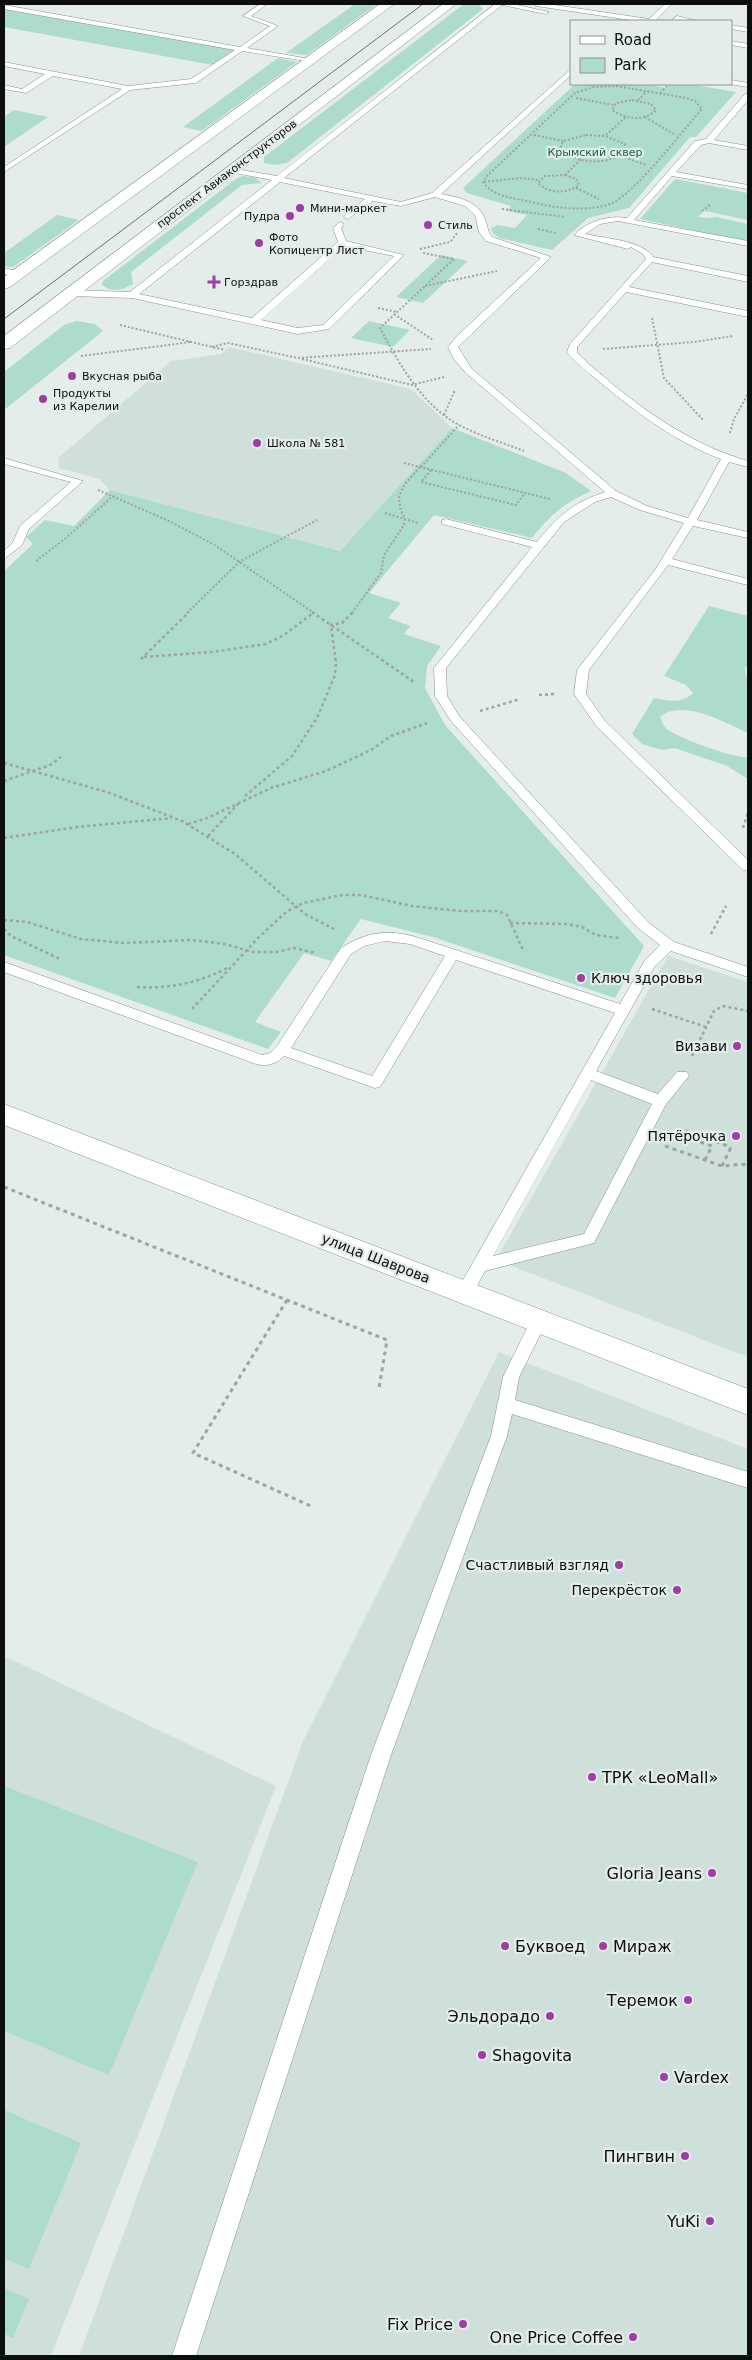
<svg xmlns="http://www.w3.org/2000/svg" width="752" height="2360" viewBox="0 0 752 2360" font-family="'DejaVu Sans',sans-serif">
<style>
.built{fill:#cfe0db}
.green{fill:#addbcd}
.lines{fill:none;stroke-linecap:round;stroke-linejoin:round}
.service-casing{stroke:#878f8c;stroke-width:1}
.minor-casing{stroke:#878f8c;stroke-width:1}
.tertiary-casing{stroke:#878f8c;stroke-width:1}
.path-far2{stroke:#9da4a2;stroke-width:2;stroke-dasharray:2 2;stroke-linecap:butt}
.path-far1{stroke:#9da4a2;stroke-width:2.5;stroke-dasharray:3 3;stroke-linecap:butt}
.path{stroke:#9da4a2;stroke-width:3;stroke-dasharray:4 4;stroke-linecap:butt}
.service{fill:#fff;fill-rule:evenodd}
.minor{fill:#fff;fill-rule:evenodd}
.tertiary{fill:#fff;fill-rule:evenodd}
.tram{stroke:#6d7371;stroke-width:1}
.poi-dot{fill:#9e3da5;stroke:#e4edea;stroke-width:2}
.labels{text-anchor:middle;dominant-baseline:central;stroke-width:4.5;stroke-linejoin:round;paint-order:stroke}
.far-park-label{font-size:11px;fill:#195f50;stroke:#e4edea}
.far-street-label{font-size:11px;fill:#0c0f0e;stroke:#e4edea}
.far-poi-label{font-size:11px;fill:#0c0f0e;stroke:#e4edea;text-anchor:start}
.poi-label{font-size:14px;fill:#0c0f0e;stroke:#e4edea;text-anchor:end}
.street-label{font-size:14px;fill:#0c0f0e;stroke:#e4edea}
.near-poi-label{font-size:16px;fill:#0c0f0e;stroke:#e4edea;text-anchor:end}
</style>
<rect width="100%" height="100%" fill="#e4edea"/>
<path class="built" d="M229 347 411 389 452 428 340 551 110 490 99 479 59 468 58 458 171 361 221 354Z
M668 956 748 982V1357L496 1260Z
M499 1352 748 1449V2356H79L303 1741Z
M4 1656 276 1786 51 2356H4Z"/>
<path class="green" d="M355 4H377L307 55 286 53Z
M464 4 479 5 483 9 287 163 275 165 264 163V157Z
M4 9 235 50 213 65 4 27Z
M278 58 297 62 202 131 183 127Z
M575 84H644L667 88 670 84H689L736 92 696 137H690L629 208 588 218 552 250 499 238 493 233 491 228 498 225 515 228 527 215 507 211 511 206 467 193 463 188Z
M14 110 48 117 4 147V117Z
M243 176 254 177 262 183 242 185 131 272 133 284C123 290 112 293 102 285L103 281 237 178Z
M675 179 748 193V220L704 211 698 217 707 218 716 217 748 224V242L640 219Z
M57 215 79 220 13 267 4 266V253Z
M441 255 468 261 423 303 396 297Z
M76 321 95 324 103 331 4 410V372L64 325Z
M369 321 410 330 393 347 351 338Z
M452 428 566 473 591 491C564 503 550 515 532 538L434 515 369 593 401 603 388 618 410 626 404 634 441 646 427 666 425 688 445 725 644 946 615 998 433 937 361 919 331 961 304 953 255 1022 281 1032 268 1049 4 955V571L33 544 26 537 45 520 74 526 110 490 340 551Z
M709 606 748 616V666L745 668 746 677 748 678V733C725 723 683 698 660 717 662 722 663 726 668 730 679 738 735 759 748 757V779L727 766 675 748 662 750 642 744 632 734 654 698C669 701 682 704 693 693L686 685 664 676Z
M4 1786 198 1862 109 2075 4 2031Z
M4 2110 81 2143 29 2269 4 2258Z
M4 2288 29 2299 13 2338 4 2334Z"/>
<g class="lines">
<defs>
<path id="service" d="M260 4H267L251 16 278 26 247 48 310 59 314 61 312 62 242 51 196 83 130 90 4 172V167L122 89 53 76 26 93 4 89V85L22 89 45 74 4 66V62L128 86 191 79 235 50 4 9V5L240 47 270 26 243 16Z
M495 4H513L549 12 546 14 502 5 284 178 401 202 432 193 571 69V75L441 194C458 197 478 201 485 219 488 226 487 231 492 237L551 257 458 347 472 369 616 491 647 506 688 518 721 459C676 442 638 414 601 383 590 374 577 364 567 352L570 344 646 259 643 254 631 247 628 249 574 235C588 221 608 215 627 218L695 141 706 139 745 94H748V100L714 140 748 146V150L709 143 701 145 676 172 748 185V189L672 176 634 220 748 241V246L618 221 600 224 585 234C604 238 644 241 653 257L748 276V282L652 262 629 287 748 311V317L626 292 577 347V352C586 363 600 373 611 383 653 417 696 446 748 461V467L729 462 697 520 748 532V538L693 526 672 559 748 579V585L668 565 589 670 586 694 605 721 748 860V871L743 870 597 727 574 694 577 670 655 570 684 523 640 510 611 497 595 502 564 522 446 668 447 696 459 716 648 922 674 942 748 967V977L671 951 655 966 596 1071 658 1094 677 1072H687L689 1076 666 1104 594 1243 485 1271 471 1297 465 1298 459 1297 457 1292 459 1287 615 1013 456 960 380 1087 375 1088 284 1056C277 1064 266 1067 256 1064L4 972V962L262 1055 270 1053 277 1046 341 948C366 932 388 929 416 937L620 1004 645 960 660 945 638 928 451 721 435 696 434 668 532 547 442 524V520L446 519 537 542C558 516 572 503 605 492L466 373 454 359 448 347 457 336 541 258 486 241 479 232 475 215 465 206 435 197 401 206 373 201 348 219 344 217 345 215 365 199 280 182 139 294 252 318 338 242 333 228 340 222 344 224 341 228 346 241 404 255 329 329 298 334 132 298 71 296 67 293 71 290 130 292 272 180 230 172V168L277 176ZM344 246 394 256 323 325 298 328 261 320ZM385 941 410 944 445 956 372 1076 291 1048 351 954 364 946ZM591 1080 652 1104 584 1234 493 1256Z
M533 4H548L649 19 665 4H672L655 21H637L536 6Z
M677 16 698 21H671Z
M731 25 748 28V32L731 29Z
M731 41 748 44V48L731 45Z
M731 80 748 83V87L729 84Z
M4 268 21 272 22 274 18 277 4 274Z
M4 458 83 481 29 529 22 545 4 559V551L13 542 20 526 71 482 4 464Z
M539 1314 545 1316 547 1321 519 1377 515 1400 748 1472V1488L512 1414 507 1436 391 1755 196 2356H172L371 1755 491 1436 503 1377 533 1316Z"/>
<path id="minor" d="M4 1104 748 1389V1415L4 1125Z"/>
<path id="tertiary" d="M380 4H394L10 287 4 289V277Z
M443 4H456L10 348 4 349V336Z"/>
</defs>
<use href="#service" class="service-casing"/>
<use href="#minor" class="minor-casing"/>
<use href="#tertiary" class="tertiary-casing"/>
<path class="path-far2" d="M616 86 686 98 695 101 702 109C683 130 633 196 610 204 587 212 554 208 531 202 514 198 493 197 483 182L487 176 575 93 594 87Z
M660 93 669 84
M576 98 613 105
M632 100 651 104 656 110C644 122 625 119 612 110L616 103Z
M638 100 647 91
M645 117 674 134
M534 135 563 141
M586 135 605 136 625 144V152C605 166 579 164 560 149L563 141Z
M606 135 626 117
M621 156 646 165
M565 175 576 179 579 185C567 194 549 194 538 183L545 176Z
M565 175 581 159
M484 182 520 178 538 180
M576 188 599 199
M502 209 565 217
M702 211 709 206V203
M538 229 556 233
M420 249 450 242 458 232
M423 253 454 259 380 328C399 364 422 405 459 425 480 436 503 443 524 451
M425 286 497 271
M378 308 397 312
M394 314 433 340
M652 318 664 378 703 420
M120 325 225 350
M212 347 228 343 298 358 431 349
M603 349 694 342 733 336
M81 356 191 342
M302 359 412 385 444 377
M444 415 455 390
M730 433 734 419 748 394
M404 463 550 499
M421 467 459 425
M431 470 421 482 516 505 525 493
M98 490 169 521 213 544 314 613
M385 513 418 523
M36 561 66 538 113 496
M187 613 239 562 317 520
M352 613 381 573 384 555 404 525 405 519 400 508 399 496 405 484 420 467"/>
<path class="path-far1" d="M312 612 414 682
M330 625 342 623 353 612
M144 657 212 652 266 644 284 635 313 613
M141 659 189 612
M539 695 556 694
M480 711 520 699
M4 763 107 792 182 821 235 854 305 914 334 929
M4 781 50 765 61 757
M245 796 292 756 317 718 335 675 336 663 331 626
M188 824 205 819 271 788 326 771 371 750 391 736 427 723
M743 828 748 812
M208 836 239 803
M4 838 77 827 172 818
M4 920 27 922 81 939 123 943 192 940 225 944 252 952H277L294 948 316 953
M510 923 568 924 582 927 596 935 619 938
M4 929 11 936 60 959
M711 934 726 906
M137 987C169 989 198 983 227 968
M192 1009 259 937 286 912 303 903 342 895H361L412 906 460 911H498L507 915 524 952
M652 1009 706 1027
M692 1056 714 1011 723 1006 748 1011"/>
<path class="path" d="M665 1146 722 1166 748 1164
M705 1160 712 1146 677 1134 680 1129 731 1147
M722 1166 732 1145
M4 1187 387 1340 379 1388
M287 1300 193 1453 313 1507"/>
<use href="#service" class="service"/>
<use href="#minor" class="minor"/>
<use href="#tertiary" class="tertiary"/>
<path class="tram" d="M4 319 423 4"/>
</g>
<g class="poi-dot">
<circle cx="300" cy="208" r="5"/>
<circle cx="290" cy="216" r="5"/>
<circle cx="428" cy="225" r="5"/>
<circle cx="259" cy="243" r="5"/>
<path d="M211.5 274.5h5v5h5v5h-5v5h-5v-5h-5v-5h5z"/>
<circle cx="72" cy="376" r="5"/>
<circle cx="43" cy="399" r="5"/>
<circle cx="257" cy="443" r="5"/>
<circle cx="581" cy="978" r="5"/>
<circle cx="737" cy="1046" r="5"/>
<circle cx="736" cy="1136" r="5"/>
<circle cx="619" cy="1565" r="5"/>
<circle cx="677" cy="1590" r="5"/>
<circle cx="592" cy="1777" r="5"/>
<circle cx="712" cy="1873" r="5"/>
<circle cx="505" cy="1946" r="5"/>
<circle cx="603" cy="1946" r="5"/>
<circle cx="688" cy="2000" r="5"/>
<circle cx="550" cy="2016" r="5"/>
<circle cx="482" cy="2055" r="5"/>
<circle cx="664" cy="2077" r="5"/>
<circle cx="685" cy="2156" r="5"/>
<circle cx="710" cy="2221" r="5"/>
<circle cx="463" cy="2324" r="5"/>
<circle cx="633" cy="2337" r="5"/>
</g>
<g class="labels">
<g class="far-park-label">
<text x="595" y="152">Крымский сквер</text>
</g>
<g class="far-street-label">
<text transform="translate(227 174) rotate(-37)">проспект Авиаконструкторов</text>
</g>
<g class="far-poi-label">
<text x="310" y="208">Мини-маркет</text>
<text x="280" y="216" text-anchor="end">Пудра</text>
<text x="438" y="225">Стиль</text>
<text x="269" y="237">Фото<tspan x="269" dy="13">Копицентр Лист</tspan></text>
<text x="224" y="282">Горздрав</text>
<text x="82" y="376">Вкусная рыба</text>
<text x="53" y="393">Продукты<tspan x="53" dy="13">из Карелии</tspan></text>
<text x="267" y="443">Школа № 581</text>
</g>
<g class="poi-label">
<text x="591" y="978" text-anchor="start">Ключ здоровья</text>
<text x="727" y="1046">Визави</text>
<text x="726" y="1136">Пятёрочка</text>
<text x="609" y="1565">Счастливый взгляд</text>
<text x="667" y="1590">Перекрёсток</text>
</g>
<g class="street-label">
<text transform="translate(376 1258) rotate(21)">улица Шаврова</text>
</g>
<g class="near-poi-label">
<text x="602" y="1777" text-anchor="start">ТРК «LeoMall»</text>
<text x="702" y="1873">Gloria Jeans</text>
<text x="515" y="1946" text-anchor="start">Буквоед</text>
<text x="613" y="1946" text-anchor="start">Мираж</text>
<text x="678" y="2000">Теремок</text>
<text x="540" y="2016">Эльдорадо</text>
<text x="492" y="2055" text-anchor="start">Shagovita</text>
<text x="674" y="2077" text-anchor="start">Vardex</text>
<text x="675" y="2156">Пингвин</text>
<text x="700" y="2221">YuKi</text>
<text x="453" y="2324">Fix Price</text>
<text x="623" y="2337">One Price Coffee</text>
</g>
</g>
<rect width="752" height="2360" fill="none" stroke="#0c0f0e" stroke-width="10"/>
<rect x="570" y="20" width="162" height="65" fill="#e4edea" stroke="#8e9492"/>
<rect x="580" y="36" width="25" height="8" fill="#ffffff" stroke="#8e9492"/>
<text x="614" y="45" font-size="15" fill="#0c0f0e">Road</text>
<rect x="580" y="58" width="25" height="15" fill="#addbcd" stroke="#8e9492"/>
<text x="614" y="70" font-size="15" fill="#0c0f0e">Park</text>
</svg>
